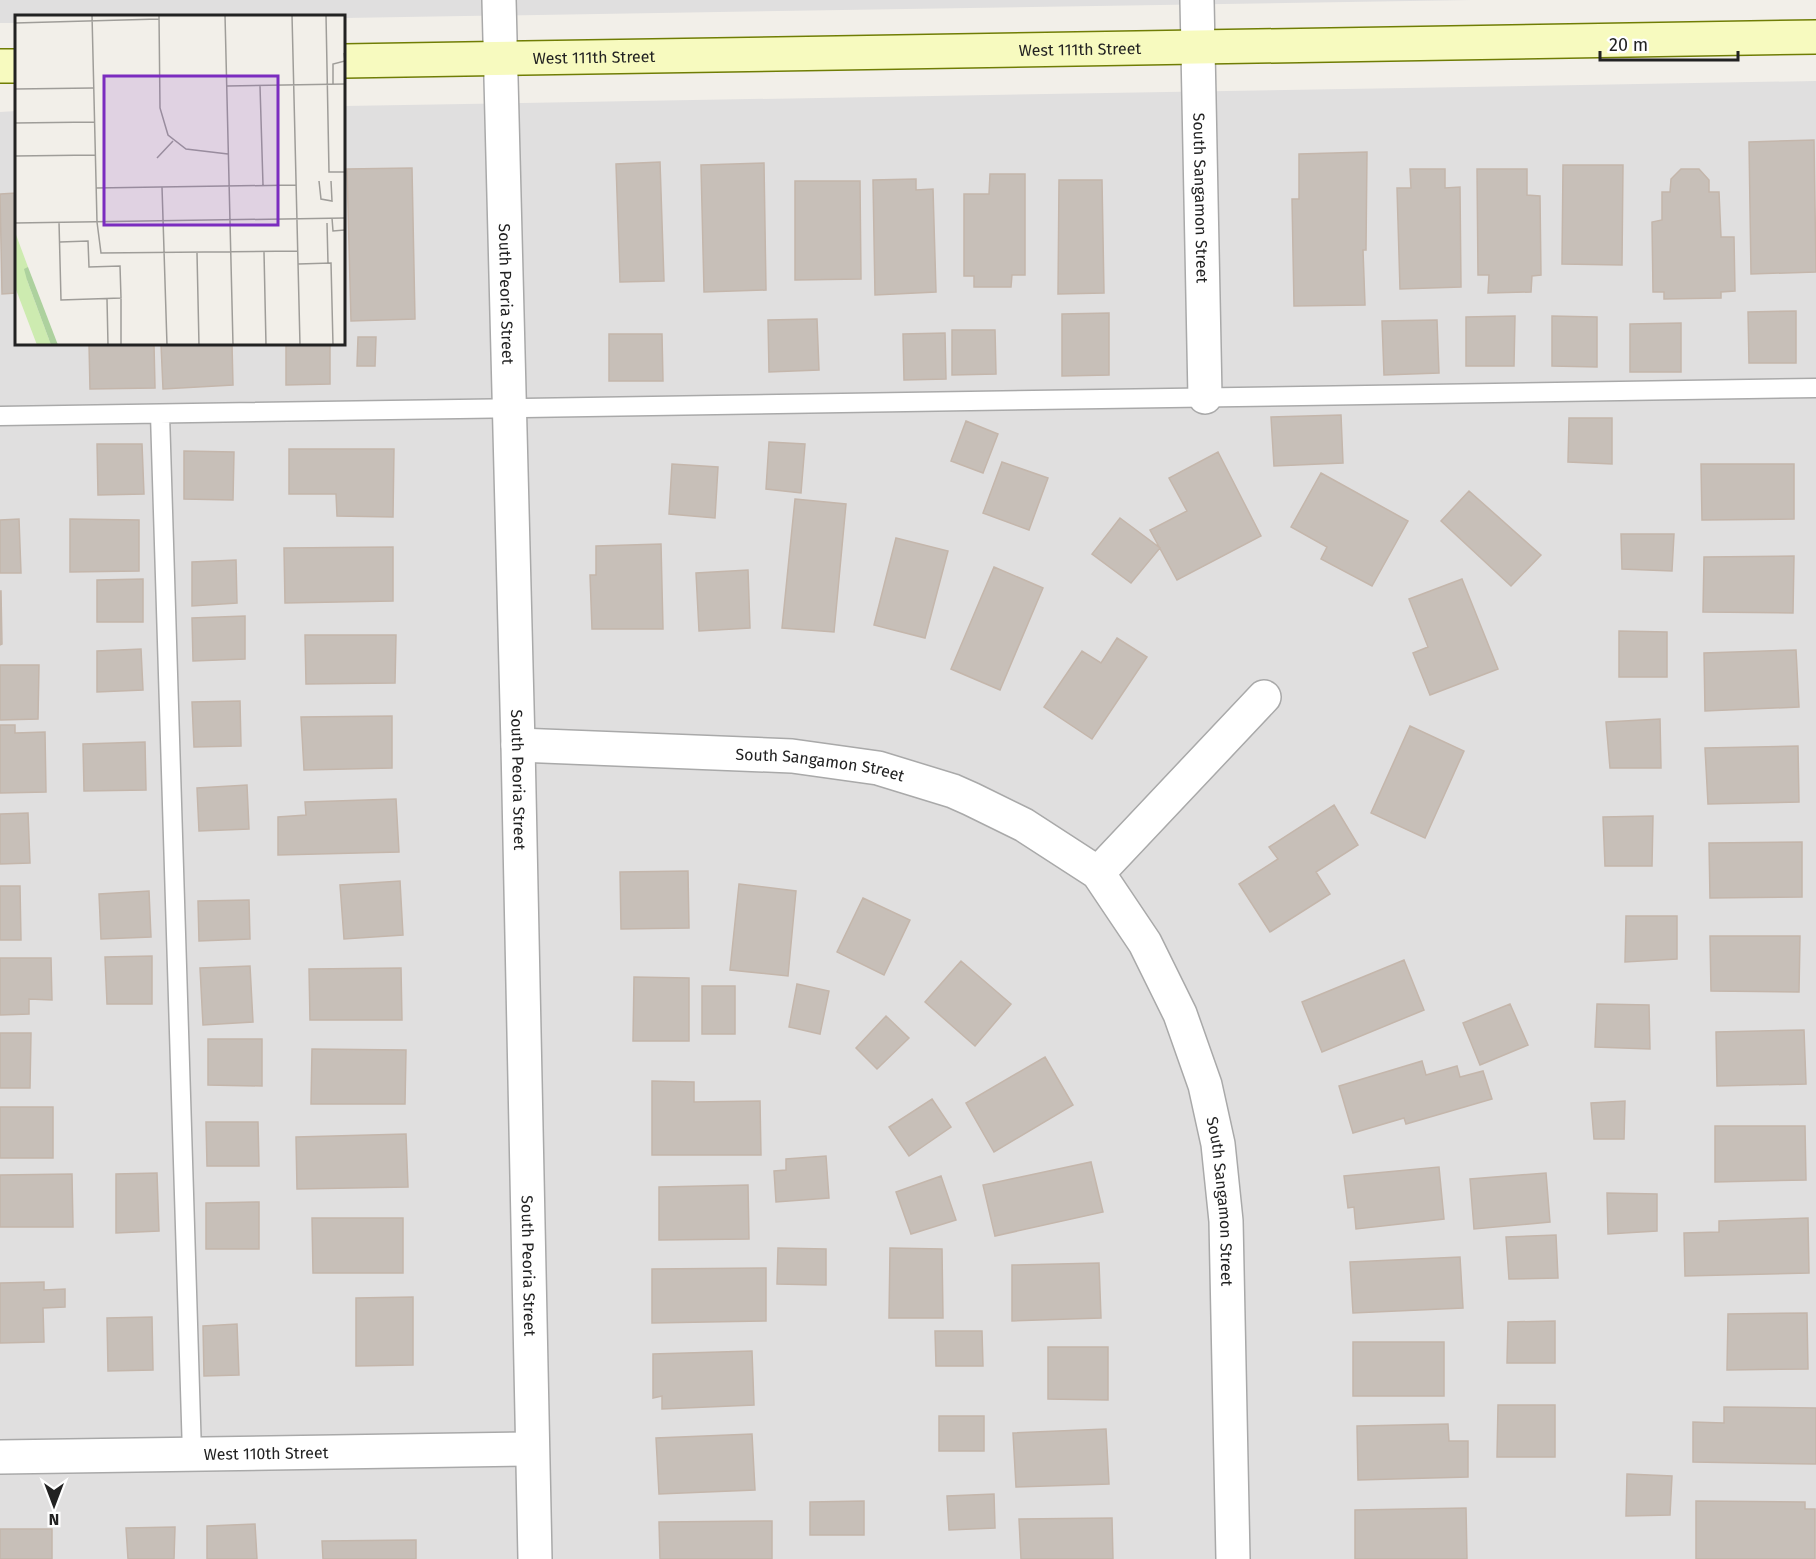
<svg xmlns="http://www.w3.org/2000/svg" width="1816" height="1559" viewBox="0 0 1816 1559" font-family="'Fira Sans',sans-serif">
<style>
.residential{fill:#e0dfdf}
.building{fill:#c7bfb8;stroke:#c4b6ab;stroke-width:1.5}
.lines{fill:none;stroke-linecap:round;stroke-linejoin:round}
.lane-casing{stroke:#a9a9a9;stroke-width:21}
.street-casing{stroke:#a9a9a9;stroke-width:36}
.secondary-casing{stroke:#707d05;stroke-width:36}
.lane{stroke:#fff;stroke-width:18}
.street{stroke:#fff;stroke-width:33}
.secondary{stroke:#f7fabf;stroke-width:33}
.labels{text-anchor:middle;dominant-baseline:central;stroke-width:4.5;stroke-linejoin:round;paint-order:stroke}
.street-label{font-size:16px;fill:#222;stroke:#fff}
.inset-road{fill:none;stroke:#9f9d99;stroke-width:1.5}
.view{fill:#7b2cbf;fill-opacity:0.15;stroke:#7b2cbf;stroke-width:3}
.inset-edge{fill:none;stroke:#222;stroke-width:3}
</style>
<rect width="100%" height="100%" fill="#f2efe9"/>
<path class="residential" d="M0 0H1472L344 18V16H16V23H0Z
M1816 81V1559H0V112L16 111V344H344V106Z"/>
<path class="building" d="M1814 140 1816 272 1751 274 1749 142Z
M1367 152 1366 250H1363L1365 305 1294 306 1292 199H1299V154Z
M660 162 664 281 620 282 616 164Z
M764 163 766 290 704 292 701 165Z
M1563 165H1623L1622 265 1562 264Z
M412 168 415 319 351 321 347 169Z
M1410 169H1445V188L1460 187 1461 287 1400 289 1397 188H1411Z
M1477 169H1527V195L1540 196 1541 275 1532 276 1531 292 1488 293 1489 275H1478Z
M1681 169H1699L1709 180V192H1719L1721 237H1734L1735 291 1721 292V298L1664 299V292H1653L1652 222 1662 220V192H1670L1671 179Z
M990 174H1025V275H1012L1011 287H974V276H964V194H989Z
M916 179V190L933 189 936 292 875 295 873 180Z
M1059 180H1102L1104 293 1058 294Z
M795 181H860L861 279 795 280Z
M16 193V293L2 294 0 194Z
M1796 311V363H1749L1748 312Z
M1109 313V375L1062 376V314Z
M1515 316 1514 366H1466V317Z
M1552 316 1597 317V367L1552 366Z
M817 319 819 370 769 372 768 320Z
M1437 320 1439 373 1384 375 1382 321Z
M1681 323V372H1630V324Z
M952 330H995L996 374 952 375Z
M945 333 946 379 904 380 903 334Z
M609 334H662L663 381H609Z
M358 337H376L375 366H357Z
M89 344H154L155 388 90 389Z
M161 344H232L233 385 163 389Z
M286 344H330V384L286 385Z
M1341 415 1343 463 1274 466 1271 417Z
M1569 418H1612V464L1568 462Z
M966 421 998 434 983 473 951 461Z
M769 442 805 444 801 493 766 489Z
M97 444H142L144 494 98 495Z
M289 449H394L393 517 337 516 336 494H289Z
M184 451 234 452 233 500 184 499Z
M1218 452 1261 536 1177 580 1150 530 1187 511 1169 478Z
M1002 462 1048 478 1029 530 983 513Z
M672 464 718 467 715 518 669 514Z
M1701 464H1794V519L1702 520Z
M1321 473 1408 521 1372 586 1321 559 1327 547 1291 527Z
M1469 491 1541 555 1511 586 1441 521Z
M795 499 846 504 834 632 782 628Z
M1120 518 1160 548 1131 583 1092 554Z
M19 519 21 573H0V520Z
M70 519 139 520V571L70 572Z
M1621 534H1674L1672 571 1622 569Z
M896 538 948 551 925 638 874 625Z
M661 544 663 629H592L590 575H596V546Z
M393 547V601L285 603 284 548Z
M1794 556 1793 613 1703 612 1704 557Z
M236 560 237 603 192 606V562Z
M994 567 1043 588 1000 690 951 669Z
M748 570 750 628 699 631 696 573Z
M143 579V622H97V580Z
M1462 579 1498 669 1430 695 1413 653 1428 647 1409 599Z
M1 591 2 644 0 645V591Z
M245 616V659L193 661 192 618Z
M1619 631 1667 632V677H1619Z
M305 635H396L395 683 306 684Z
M1117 638 1147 657 1092 739 1044 707 1082 651 1101 663Z
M141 649 143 690 97 692V651Z
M1796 650 1799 707 1705 711 1704 653Z
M0 665H39L38 719 0 720Z
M240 701 241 746 194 747 192 702Z
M392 716V768L304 770 301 717Z
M1660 719 1661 768H1610L1606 722Z
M0 725H15V733L45 732 46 792 0 793Z
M1410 726 1464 751 1425 838 1371 813Z
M145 742 146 790 84 791 83 744Z
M1798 746 1799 802 1708 804 1705 748Z
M247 785 249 829 199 831 197 788Z
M396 799 399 852 278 855V817L306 815 305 802Z
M1334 805 1358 845 1316 872 1330 894 1270 932 1239 884 1278 859 1269 847Z
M28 813 30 863 0 864V814Z
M1653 816 1652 866H1605L1603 817Z
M1802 842V897L1710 898 1709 843Z
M688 871 689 928 621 929 620 872Z
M400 881 403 935 344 939 340 885Z
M739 884 796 891 788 976 730 970Z
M0 886H20L21 940H0Z
M149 891 151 937 101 939 99 894Z
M863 898 910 920 884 975 837 952Z
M249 900 250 939 199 941 198 901Z
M1626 916H1677V959L1625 962Z
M1710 936H1800L1799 992 1711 991Z
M152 956V1004H107L105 957Z
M0 958H51L52 1000 29 999V1014L0 1015Z
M1404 960 1424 1010 1322 1052 1302 1002Z
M961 961 1011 1004 975 1046 925 1002Z
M250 966 253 1022 203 1025 200 968Z
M401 968 402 1020H310L309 969Z
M634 977 689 978V1041H633Z
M797 984 829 991 820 1034 789 1027Z
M702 986H735V1034H702Z
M1510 1004 1528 1045 1480 1065 1463 1023Z
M1597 1004 1649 1005 1650 1049 1595 1047Z
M886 1016 909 1038 877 1069 856 1048Z
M1804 1030 1806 1084 1717 1086 1716 1032Z
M0 1033H31L30 1088H0Z
M208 1039H262V1086L208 1085Z
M312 1049 406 1050 405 1104H311Z
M1045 1057 1073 1105 994 1152 966 1103Z
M1422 1061 1426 1075 1457 1066 1460 1077 1483 1071 1492 1099 1406 1124 1404 1118 1353 1133 1339 1086Z
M652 1081 694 1082V1102L760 1101 761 1155H652Z
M932 1099 951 1127 909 1156 889 1127Z
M1625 1101 1624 1139H1594L1591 1103Z
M0 1107H53V1158H0Z
M206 1122H258L259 1166H207Z
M1715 1126H1805L1806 1180 1715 1182Z
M406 1134 408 1187 297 1189 296 1137Z
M826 1156 829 1198 776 1202 774 1171 786 1170V1159Z
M1091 1162 1103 1212 995 1236 983 1185Z
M1439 1167 1444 1219 1356 1229 1354 1207 1348 1208 1344 1176Z
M157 1173 159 1231 116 1233V1174Z
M1546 1173 1550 1222 1474 1229 1470 1179Z
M72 1174 73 1227H0V1175Z
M941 1176 956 1220 911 1234 896 1192Z
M748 1185 749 1239 659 1240V1187Z
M1607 1193 1657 1194V1231L1608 1234Z
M259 1202V1249H206V1203Z
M312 1218H403V1273H313Z
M1808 1218 1809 1273 1685 1276 1684 1233 1719 1232V1221Z
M1556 1235 1558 1278 1509 1279 1506 1237Z
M778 1248 826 1249V1285L777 1284Z
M890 1248 942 1249 943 1318H889Z
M1460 1257 1463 1308 1353 1313 1350 1262Z
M1099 1263 1101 1318 1012 1321V1265Z
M766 1268V1321L652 1323V1269Z
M44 1282V1290L65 1289V1307L43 1308 44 1342 0 1343V1283Z
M413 1297V1365L356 1366V1298Z
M1807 1313 1808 1369 1727 1370 1728 1314Z
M152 1317 153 1370 108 1371 107 1318Z
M1555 1321V1363H1507L1508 1322Z
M237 1324 239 1375 204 1376 203 1326Z
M935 1331H982L983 1366H936Z
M1353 1342H1444V1396H1353Z
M1048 1347H1108V1400L1048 1399Z
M752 1351 754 1405 662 1409V1396L653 1398V1354Z
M1498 1405H1555V1457H1497Z
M1724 1407 1816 1408V1464L1693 1462V1422L1724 1423Z
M939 1416H984V1451H939Z
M1448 1424 1449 1441H1468V1477L1358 1480 1357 1426Z
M1106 1429 1109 1484 1016 1487 1013 1433Z
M752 1434 755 1490 659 1494 656 1438Z
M1627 1474 1672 1476 1670 1515 1626 1516Z
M994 1494 995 1528 949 1530 947 1496Z
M864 1501V1535H810V1502Z
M1696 1501 1805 1502V1509H1815V1559H1696Z
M1466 1508 1467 1559H1355V1510Z
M1112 1518 1113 1559H1021L1019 1519Z
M772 1521V1559H660L659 1522Z
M255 1524 257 1559H207V1526Z
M175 1527 174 1559H128L126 1528Z
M0 1529H52V1559H0Z
M416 1540V1559H323L322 1541Z"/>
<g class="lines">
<defs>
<path id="lane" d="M160 414 192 1454
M0 416 1816 388"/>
<g id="street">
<path id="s1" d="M499 0 518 745 535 1559"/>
<path id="s2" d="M1197 0 1205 397"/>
<path id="s3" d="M518 745 792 756 878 768 953 791 971 799 1024 825 1098 873 1145 943 1180 1014 1205 1085 1218 1144 1226 1221 1233 1559"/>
<path d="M1098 873 1264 697"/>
<path id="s4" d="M0 1457 532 1449"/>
</g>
<g id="secondary">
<path id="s5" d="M344 61 1816 37"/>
<path d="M0 66H16"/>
</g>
</defs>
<use href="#lane" class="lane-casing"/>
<use href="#street" class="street-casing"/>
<use href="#secondary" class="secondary-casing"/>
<use href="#lane" class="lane"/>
<use href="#street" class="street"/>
<use href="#secondary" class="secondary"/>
</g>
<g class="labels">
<g class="street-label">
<text stroke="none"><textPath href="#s5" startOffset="736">West 111th Street</textPath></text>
<text stroke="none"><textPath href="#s5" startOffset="250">West 111th Street</textPath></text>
<text stroke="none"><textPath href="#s2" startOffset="198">South Sangamon Street</textPath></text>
<text stroke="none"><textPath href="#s1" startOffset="294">South Peoria Street</textPath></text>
<text stroke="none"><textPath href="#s3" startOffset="303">South Sangamon Street</textPath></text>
<text stroke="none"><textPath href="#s1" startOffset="780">South Peoria Street</textPath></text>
<text stroke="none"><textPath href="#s3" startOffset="963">South Sangamon Street</textPath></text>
<text stroke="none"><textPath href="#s1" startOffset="1266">South Peoria Street</textPath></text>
<text stroke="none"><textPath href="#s4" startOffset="266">West 110th Street</textPath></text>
</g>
</g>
<g transform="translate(15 15)">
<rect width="330" height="330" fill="#f2efe9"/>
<path d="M0 217 13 252 12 265 36 330H22L0 272Z" fill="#cdebb0"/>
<path d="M13 252 43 330H36L12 265 9 254Z" fill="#add19e"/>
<path class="inset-road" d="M77 0 82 207 86 238 283 236M144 0 145 93 153 120 171 134 213 139M210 0 218 330M277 0 285 330M311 0 314 157H330M0 8 144 4M318 69V49L330 46 329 38M212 71 330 69M245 71 248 170M0 74 78 73M0 108 79 107M0 141 80 140M142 143 158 126M304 166 306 184 317 186 316 166M147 172 152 330M81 173 281 170M317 203 318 216 330 215M44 207 46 285 106 283 105 251 74 252 73 226 45 227M0 208 330 203M312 208 313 248M249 237 251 330M182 238 184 330M283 249 316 248 318 330M106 283V330M92 284 93 330"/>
<path class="view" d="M89 61H263V210H89Z"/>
<rect width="330" height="330" class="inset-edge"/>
</g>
<g transform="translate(54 1505) rotate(180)" stroke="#ffffff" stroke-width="4.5" paint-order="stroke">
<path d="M0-4.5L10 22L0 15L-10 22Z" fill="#222222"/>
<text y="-9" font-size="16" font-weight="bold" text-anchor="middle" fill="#222222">N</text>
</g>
<path d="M1600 51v9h138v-9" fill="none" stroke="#222222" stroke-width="3"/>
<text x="1609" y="51" font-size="18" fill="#222222" stroke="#ffffff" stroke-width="4.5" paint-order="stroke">20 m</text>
</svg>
